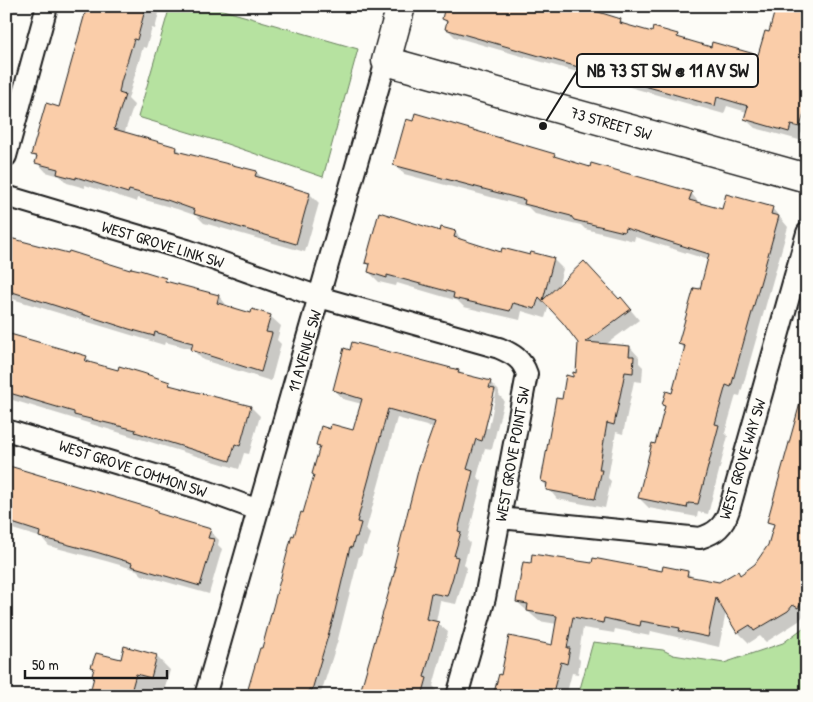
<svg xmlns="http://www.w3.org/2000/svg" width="813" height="702" viewBox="0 0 813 702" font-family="'Patrick Hand',sans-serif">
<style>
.green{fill:#b6e2a0;stroke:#697f5e}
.shadow{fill:#0003;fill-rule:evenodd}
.building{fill:#facda9;stroke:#1c1c1c}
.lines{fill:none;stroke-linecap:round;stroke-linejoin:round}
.street-casing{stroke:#1c1c1c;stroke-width:24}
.secondary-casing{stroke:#1c1c1c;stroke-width:31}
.street{stroke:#fdfcf7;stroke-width:20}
.secondary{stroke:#fdfcf7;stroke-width:28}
.labels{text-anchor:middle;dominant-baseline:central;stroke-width:4;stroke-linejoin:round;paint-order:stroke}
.street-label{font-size:16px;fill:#1c1c1c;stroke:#fdfcf7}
.leader{fill:none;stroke:#1c1c1c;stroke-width:2}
.callout-dot{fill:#1c1c1c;stroke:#fdfcf7;stroke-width:2}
.callout{fill:#fdfcf7;stroke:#1c1c1c;stroke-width:2}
.callout-label{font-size:18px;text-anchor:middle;font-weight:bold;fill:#1c1c1c}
</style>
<rect width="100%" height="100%" fill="#fdfcf7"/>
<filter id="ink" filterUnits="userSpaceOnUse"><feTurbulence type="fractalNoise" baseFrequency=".02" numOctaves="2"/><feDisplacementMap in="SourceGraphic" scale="10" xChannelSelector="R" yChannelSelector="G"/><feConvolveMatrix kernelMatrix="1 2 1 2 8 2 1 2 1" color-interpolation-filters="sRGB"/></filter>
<g filter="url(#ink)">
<path class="green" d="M170 6H209L358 49 323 177 221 142 138 117Z
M807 625V696H578L593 642 663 650 673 655 724 663 783 643Z"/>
<path class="shadow" d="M6 6H19L18 12 6 9Z
M89 6H156L159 13 155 29 152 28 146 48 143 47 128 99 134 105 124 134 177 148 183 154 256 172 265 180 310 194 319 203 305 252 204 223 197 216 177 209 138 198 137 202 85 185V188L67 183 60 176 46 172 37 162V159L33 154 60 109Z
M807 6V135L801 133 799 140 755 128 745 119 747 112 727 106 724 114 455 37 446 28 447 23 443 19 620 20 626 26 653 33 677 35 682 40 712 49 759 57 770 34Z
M6 43 12 49 8 65 6 64Z
M554 155 557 159 591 168 691 193 701 205 722 211 772 208 788 227 740 396 736 395 725 433 728 436 708 514 698 512 697 517 649 508 639 498 666 408 663 405 672 394 685 350 680 344 700 291 709 260 635 237 634 241 585 229 581 225 535 214 528 207 404 174 394 164Z
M441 232H455L464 242 501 253 554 260 563 269 558 287 619 300 621 298 639 320 605 345 630 347 639 357V363L643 367 642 382 634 381 623 434 616 432 608 478 611 481 605 508 557 499 542 481 563 400 577 374 580 342 549 305 545 318 522 311 520 320 464 307 458 301 397 283 396 286 379 282 369 272 371 267 366 262Z
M6 244 165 279 169 283 219 296 229 308 252 314 270 316 281 326 277 340 281 344 271 381 203 360 192 349 165 342 164 345 6 297Z
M6 335 86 357 93 364 169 383 174 388 251 407 260 416 249 454 244 453 239 469 6 398Z
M439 366 459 371 463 376 490 382 499 391V395L504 400 492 449 485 448 477 477 482 481 467 540 470 543 464 564 467 568 456 604 440 601 436 622 448 632 433 686 436 689 434 696H360L397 568 434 428 397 418 366 530 370 534 366 546 364 545 361 556H359L337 643 320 696H247L263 650 295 537 304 514 321 449 317 445 331 430 354 432 362 404 343 399 334 390ZM493 391 496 393 489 428H486Z
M807 384V533L770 515Z
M6 467 157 512 161 516 210 531 219 540 218 545 222 549 209 594 142 575 137 570 106 561 49 546 42 538 6 527Z
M807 551V617L804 615 799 621 766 642 760 636 749 643 738 632 726 612 719 647 651 631 650 636 615 629 614 633 583 628 578 658 580 660 578 674 572 673 566 696H493L502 676 553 646 557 624 539 621 517 602 663 573 687 572 694 579 719 584Z
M125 648 157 657 170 670 164 691 152 687 149 696H90L95 678V669L93 667 121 661Z"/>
<path class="building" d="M87 6H146L137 40 134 39 121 82 119 93 125 95 114 129 177 147 176 151 257 171 255 176 310 193 296 244 194 214 195 210 167 200 129 190 128 193 76 177V179L57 174 58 169 35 163 37 156 31 155 46 103 59 107Z
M445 6H579L621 19 620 23 652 32 653 27 678 34 677 37 711 47 712 42 758 55 765 31 769 32 776 6H807V103L800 127 791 125 789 132 744 119 748 106 717 97 715 106 445 29 447 21 442 19Z
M415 113 555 154 554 156 590 167 591 163 692 192 689 200 722 209 726 194 773 207 771 214 779 216 731 387 726 385 715 424 719 425 698 504 688 503 687 508 638 498 652 443 655 444 665 406 662 405 666 391 672 393 685 346 678 344 694 288 700 289 709 254 625 228 624 232 574 220 571 216 524 204 525 200 393 165 406 119 413 121Z
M379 212 440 231 441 227 456 231 454 237 501 252 502 248 530 255 531 252 554 258 543 300 584 261 619 299 621 297 631 309 586 342 630 346 629 356H634L633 373 625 372 614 425 607 423 599 470H602L595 499 546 490 547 483 541 481 556 398 562 399 566 375 573 377V372L576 373 578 343 563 323 539 297 535 309 513 303 510 311 453 298 454 293 387 275V278L368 272 370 264 365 263Z
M6 237 68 253 69 251 130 270 131 268 140 270 166 278 165 281 219 295 217 303 221 304 251 313 252 309 271 315 266 332 272 333 261 372 191 350 193 343 185 341 155 332 154 336 129 329 6 290Z
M10 334 87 356 85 361 118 370 119 366 143 373 170 382 169 385 251 406 240 446 235 444 230 461 135 432 136 430 74 415V412L6 392V348Z
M352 342 459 370 458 373 491 381 489 388 495 389 482 441 476 439 467 469 473 471 458 531 461 532 454 556 458 557 453 577 447 596 431 593 426 619 439 622 424 677 427 678 422 696H359L396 567 394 566 419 467 435 422 388 409 357 522 361 523 357 537H355L352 548 350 547 333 619 312 690 309 689 307 696H246L260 648H262L292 535 294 536 301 512 303 513 314 475 312 474 320 446 316 445 321 426 330 429 331 424 353 430 362 399 333 390 344 348 350 350Z
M802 396 807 397V595L798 608 793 605 788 611 754 631 750 625 737 633 716 598 708 637 679 631 680 628 641 621 640 626 604 618 603 623 573 617 567 648H570L567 664 561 662 552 696H493L499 674 501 675 509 636 552 645 557 616 527 611 528 604 516 602 523 562 531 563 532 554 592 563 593 558 662 571 663 566 688 571 687 576 719 582 738 571 740 575 755 564 768 545 774 524 767 522Z
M6 465 157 510V513L211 529 208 538 214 539 200 586 131 566 132 563 96 552 39 537 40 532 6 521Z
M124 646 157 655 151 678 136 674 130 696H89L94 677 92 676 94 668 91 667 96 653 121 659Z"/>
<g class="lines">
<defs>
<path id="street" d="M6 156 47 6
M6 196 187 250 319 297 499 348C513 354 522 359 527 374L485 598 457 696
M6 430 198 488 258 510
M500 518 700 538C716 533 724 526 729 510L807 233
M205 696 386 61"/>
<path id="secondary" d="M401 6 386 61 807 178"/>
</defs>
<use href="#street" class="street-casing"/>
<use href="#secondary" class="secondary-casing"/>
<use href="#street" class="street"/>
<use href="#secondary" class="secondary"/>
</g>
</g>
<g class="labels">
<g class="street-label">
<text transform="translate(611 123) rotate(16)">73 STREET SW</text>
<text transform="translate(163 244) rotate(17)">WEST GROVE LINK SW</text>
<text transform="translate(304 351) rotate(-74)">11 AVENUE SW</text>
<text transform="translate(512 454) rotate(-80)">WEST GROVE POINT SW</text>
<text transform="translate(742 459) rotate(-73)">WEST GROVE WAY SW</text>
<text transform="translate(133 468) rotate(18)">WEST GROVE COMMON SW</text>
</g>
</g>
<path class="leader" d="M543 126L577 71"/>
<circle class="callout-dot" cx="543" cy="126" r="5"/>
<rect class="callout" x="577" y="54" width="181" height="33" rx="5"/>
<g class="callout-label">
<text x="668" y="77">NB 73 ST SW @ 11 AV SW</text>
</g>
<rect width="813" height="702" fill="none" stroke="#fdfcf7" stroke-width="25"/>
<rect x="12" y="12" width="788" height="677" fill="none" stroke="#1c1c1c" stroke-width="2" filter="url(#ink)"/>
<path d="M25 670v8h142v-8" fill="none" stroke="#1c1c1c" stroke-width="2.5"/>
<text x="32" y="670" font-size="15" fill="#1c1c1c" stroke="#fdfcf7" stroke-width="4" paint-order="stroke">50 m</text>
</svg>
